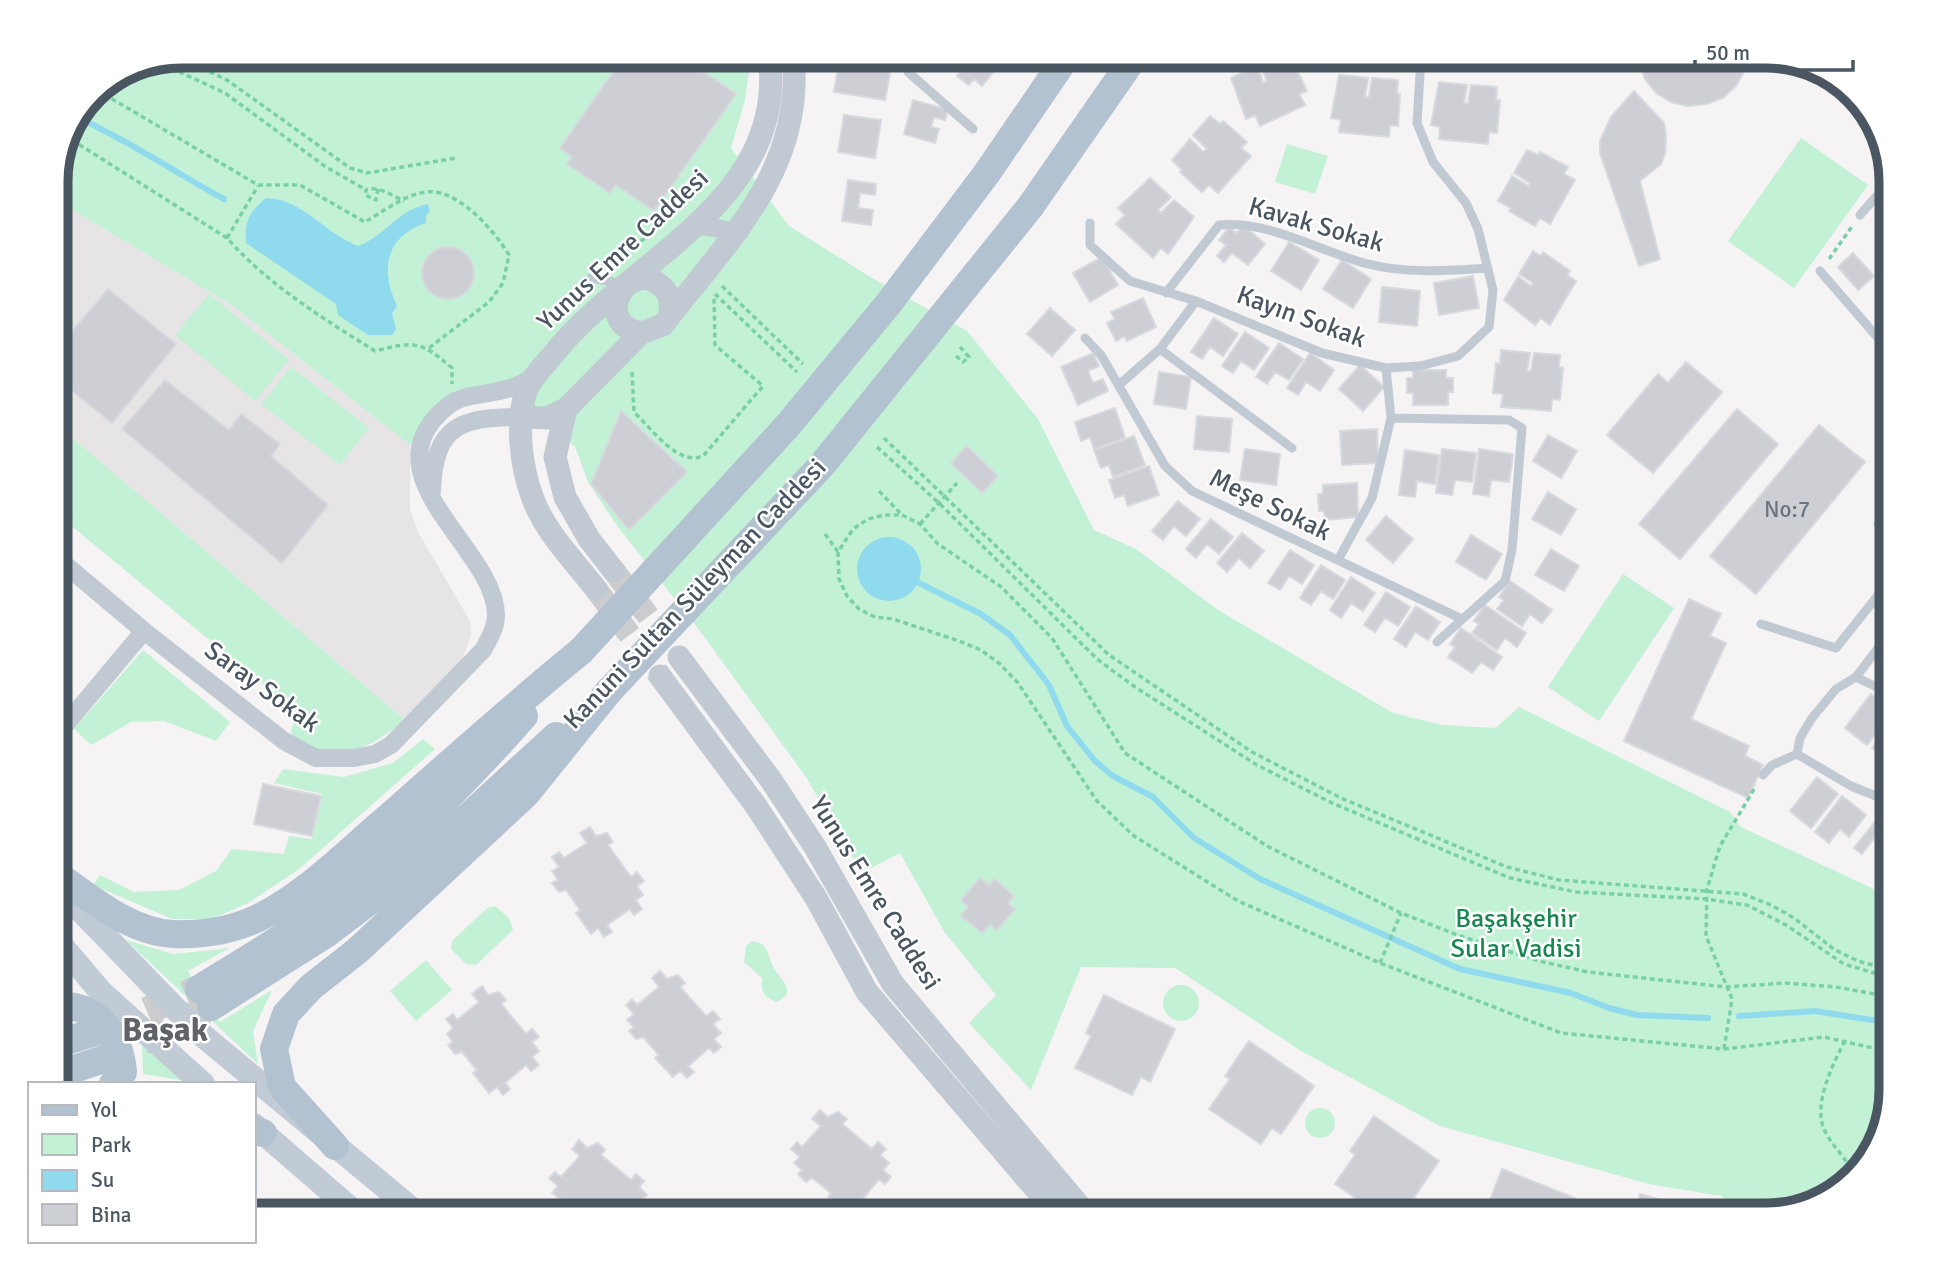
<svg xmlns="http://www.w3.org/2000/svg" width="1947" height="1271" viewBox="0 0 1947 1271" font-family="Signika,sans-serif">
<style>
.education{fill:#e6e4e5}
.green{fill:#c3f1d5}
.water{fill:#90daee}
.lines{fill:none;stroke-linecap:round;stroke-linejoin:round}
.stream{stroke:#90daee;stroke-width:6}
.building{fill:#cdcfd5;stroke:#d7d9de;stroke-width:2}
.tertiary-tunnel{stroke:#caccce;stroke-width:23;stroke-dasharray:23 11;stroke-linecap:butt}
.primary-tunnel{stroke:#caccce;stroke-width:28;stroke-dasharray:28 14;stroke-linecap:butt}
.path{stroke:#7ad0a6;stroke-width:3.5;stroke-dasharray:5 3.5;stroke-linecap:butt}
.service{stroke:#c1cad2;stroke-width:9}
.minor{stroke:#c1cad2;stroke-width:18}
.tertiary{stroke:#c1cad2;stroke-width:23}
.secondary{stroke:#c1cbd6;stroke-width:24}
.primary{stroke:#b3c2d1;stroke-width:28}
.primary-bridge{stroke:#b3c2d1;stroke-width:28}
.labels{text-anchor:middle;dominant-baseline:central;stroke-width:5;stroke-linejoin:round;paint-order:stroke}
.number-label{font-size:23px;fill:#6b747e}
.street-label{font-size:26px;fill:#4a5661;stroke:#fff}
.park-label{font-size:26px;fill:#17864f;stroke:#fff}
.district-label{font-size:33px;font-weight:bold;fill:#5f6368;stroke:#fff}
.rim{fill:none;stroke:#4a5661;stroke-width:9}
</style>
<rect width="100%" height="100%" fill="#f5f3f3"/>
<path class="education" d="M56 200 233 306 410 445V509L418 532 470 621 471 635 461 663 405 720 56 424Z"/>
<path class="green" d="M182 56H751L745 100 731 148 789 226 872 278 967 331 1038 419 1094 530 1136 549 1218 610 1393 713 1442 725 1496 728 1519 707 1730 812 1741 827 1891 897V1090L1870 1159 1828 1198 1766 1215H1740L1722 1196 1649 1184 1440 1126 1301 1051 1175 968 1081 967 1031 1090 969 1023 996 995 945 933 900 853 862 873 806 777 700 631 618 527 588 482 575 447 533 407 514 381 426 422 410 445 233 306 56 200V174L93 93 134 65Z
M1801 138 1868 185 1794 288 1728 241Z
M1287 144 1328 156 1315 194 1275 182Z
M209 294 289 360 255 401 175 335Z
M291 367 369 428 340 465 261 404Z
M56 424 405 720C367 750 334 769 291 734L295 711 56 513Z
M1623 574 1674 608 1599 721 1548 687Z
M143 650 230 722 216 741 164 721 131 722 91 745 74 729Z
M423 739 435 749 298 870 248 903 212 919H172L93 885 100 875 134 892 179 890 216 871 232 849 284 854 289 836 312 839 322 794 274 783 283 769 344 777 393 763Z
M495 906 509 918 513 930 476 965 466 964 451 949 452 941 487 908Z
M126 940 173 954 230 948 188 971 220 1022 272 990 253 1031 258 1064Z
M752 941C770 944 766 954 774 968 780 981 799 990 777 1002 763 997 761 992 762 978L744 962 746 946Z
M426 960 452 990 416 1021 390 991Z
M1163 1003a18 18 0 1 1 36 0a18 18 0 1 1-36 0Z
M142 1039 186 1081 143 1074Z
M1305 1123a15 15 0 1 1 30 0a15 15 0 1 1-30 0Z"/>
<path class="water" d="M266 198C303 199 324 233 358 246 386 236 395 211 428 204L430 212 426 215V223C385 237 380 269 397 306L392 313 396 329 392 335H368L338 315 336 304 246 243C244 222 249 212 266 198Z
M857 569a32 32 0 1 1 64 0a32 32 0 1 1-64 0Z"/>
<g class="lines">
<path class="stream" d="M81 119C131 142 176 173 224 199
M919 583 981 614 1010 635 1049 685 1067 726 1095 761 1113 776 1153 797 1194 838 1260 879 1460 969 1571 993 1609 1008 1637 1015 1708 1018
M1739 1016 1815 1011 1891 1023"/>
</g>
<path class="building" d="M624 56H681L736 94 654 211 616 185 610 193 567 164 572 157 560 148Z
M829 56H884L883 63 891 68 885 100 834 92 839 63 828 61Z
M934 56H1006L982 86 974 79 969 85 957 76 963 69 948 57 943 63Z
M1276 56H1286L1289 63 1293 62 1307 91 1299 94 1305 105 1260 126 1255 115 1246 119 1231 78 1257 65 1263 83 1267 81 1260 64Z
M1637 56H1748L1745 70 1736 86 1723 98 1706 104 1688 106 1671 102 1656 93 1645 79Z
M1339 75 1368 78 1365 96 1369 97 1372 78 1398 80 1397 93 1400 94 1398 126 1390 125 1389 137 1339 132 1341 120 1331 118Z
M1439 82 1467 85 1464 103 1468 104 1471 85 1497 87 1496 100H1500L1497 133 1489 132 1488 144 1439 139 1440 127 1431 125Z
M1634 91 1664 123 1666 134 1665 154 1661 164 1640 181 1660 259 1639 266 1600 153V141L1611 117Z
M913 100 948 110 945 120 934 117 931 127 939 129 935 143 904 134Z
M844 115 881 120 875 158 838 152Z
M1210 116 1220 124 1223 121 1247 142 1241 148 1251 156 1218 193 1209 185 1202 192 1180 172 1182 170 1172 160 1190 139 1203 152 1207 149 1193 135Z
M1527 150 1538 155 1540 152 1568 167 1564 174 1575 180 1550 224 1540 218 1535 226 1509 211 1511 208 1498 201 1512 176 1528 186 1530 183 1514 173Z
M1150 178 1171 197 1158 210 1161 213 1174 200 1194 217 1168 254 1161 248 1153 258 1116 224 1125 215 1118 208Z
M848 180 876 184 875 195 860 193 858 208 873 210 871 225 842 221Z
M1243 225 1265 244 1248 265 1232 253 1224 262 1217 256 1226 245 1219 240 1229 227 1237 233Z
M1289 242 1319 260 1301 290 1271 271Z
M422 273a26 26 0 1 1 52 0a26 26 0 1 1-52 0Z
M1533 251 1541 256 1543 252 1570 271 1567 275 1576 281 1550 325 1541 318 1535 325 1504 300 1518 277 1531 286 1533 283 1519 274Z
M1853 253 1874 276 1858 290 1838 267Z
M1102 257 1118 285 1090 302 1073 273Z
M1342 260 1371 279 1353 308 1323 289Z
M1473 276 1479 308 1439 315 1434 283Z
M1382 287 1420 291 1417 326 1379 322Z
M108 289 176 344 112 423 56 378V350Z
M1143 298 1156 327 1127 341 1125 336 1116 341 1107 323 1115 319 1111 312Z
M1050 308 1075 330 1052 356 1027 334Z
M1214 318 1238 334 1223 356 1210 347 1202 359 1191 352Z
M1245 332 1269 348 1254 370 1241 361 1233 373 1222 366Z
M1279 343 1303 359 1289 380 1275 372 1267 384 1256 377Z
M1501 350 1530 353 1527 371H1531L1534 353 1560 355 1559 367 1563 368 1560 400 1552 399 1551 411 1501 407 1503 394 1493 393 1496 363 1500 364Z
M1093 353 1099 366 1088 371 1093 383 1103 379 1108 391 1078 405 1061 367Z
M1310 353 1334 370 1320 391 1306 382 1298 395 1287 388Z
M1686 362 1722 392 1653 473 1607 435 1658 374 1668 383Z
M1360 365 1384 387 1363 411 1339 389Z
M1413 370H1446V378H1453V392H1448V405H1413V393H1407V378H1413Z
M1159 372 1191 377 1186 409 1154 404Z
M165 380 229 430 241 414 280 444 271 456 328 505 282 563 122 429Z
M1115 408 1125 438 1094 449 1090 437 1081 441 1075 422Z
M1737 409 1778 444 1680 559 1639 524Z
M621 411 687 472 629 530 591 484Z
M1197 416 1232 419 1229 452 1194 449Z
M1819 425 1865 462 1756 594 1710 556Z
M1377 429 1378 463 1342 465 1340 431Z
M1548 435 1577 451 1561 478 1533 461Z
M1134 436 1145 465 1113 477 1109 465 1101 468 1094 450Z
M967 446 998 476 982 493 951 463Z
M1245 449 1280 454 1276 485 1240 480Z
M1442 449 1476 453 1472 482 1455 480 1452 495 1436 493Z
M1479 449 1513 454 1509 482 1491 480 1489 496 1473 494Z
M1405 450 1439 455 1435 484 1417 481 1415 497 1399 495Z
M1149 466 1159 495 1128 506 1124 495 1115 498 1109 480Z
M1357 483 1358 517 1325 520 1324 511H1319L1318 494H1323V485Z
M1548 492 1576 509 1561 535 1532 519Z
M1178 501 1200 519 1186 536 1174 526 1163 540 1152 531Z
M1386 516 1413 539 1393 563 1366 540Z
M1211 519 1233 537 1219 554 1207 544 1196 558 1186 549Z
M1242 533 1264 551 1250 568 1239 558 1227 572 1217 563Z
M1471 535 1502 554 1486 580 1456 562Z
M1551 549 1579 566 1564 591 1535 575Z
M1290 550 1314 565 1302 584 1289 576 1280 590 1268 583Z
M1321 565 1345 580 1333 599 1321 591 1311 605 1300 598Z
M1351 577 1375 593 1363 611 1351 603 1341 618 1330 610Z
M1510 581 1552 610 1542 623 1530 614 1522 626 1497 609 1504 600 1499 597Z
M1386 592 1410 607 1398 626 1385 618 1375 632 1364 625Z
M1689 599 1721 614 1710 636 1726 643 1691 719 1749 746 1745 756 1763 765 1748 798 1624 741Z
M1485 605 1526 633 1517 647 1505 638 1497 650 1472 633 1479 624 1474 621Z
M1416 606 1440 622 1428 640 1415 632 1406 647 1394 639Z
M1461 628 1502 657 1493 670 1481 662 1472 673 1448 657 1455 647 1450 644Z
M1871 694 1891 709V713L1867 745 1845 728Z
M1891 726V764L1872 748Z
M1817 777 1838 794 1811 828 1790 811Z
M263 784 321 796 312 836 254 824Z
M1842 796 1866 815 1849 837 1840 829 1829 843 1815 832Z
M1881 814 1891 821V842L1886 848 1874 838 1862 854 1854 848Z
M590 827 596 836 607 833 613 842 608 845 631 877 637 872 644 881 637 886 643 895 636 900 642 909 634 915 630 909 607 925 612 932 604 937 598 928 591 934 576 913 580 910 566 890 559 892 552 883 558 880 552 871 559 867 552 857 559 852 564 858 587 843 580 833Z
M980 878 989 885 994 879 1014 896 1008 903 1015 909 997 930 990 924 982 933 961 916 968 907 961 900Z
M660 971 667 979 678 975 685 983 680 987 706 1016 713 1011 720 1019 713 1024 721 1033 714 1039 721 1047 714 1053 709 1048 688 1066 694 1072 687 1078 680 1071 673 1077 655 1058 659 1055 643 1037 636 1039 629 1031 634 1027 627 1020 634 1014 626 1005 632 999 637 1005 659 987 652 978Z
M482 986 488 995 499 992 506 1000 501 1004 526 1034 532 1029 539 1037 532 1042 539 1051 532 1057 539 1065 531 1071 526 1065 505 1083 510 1089 503 1095 497 1087 489 1093 473 1073 477 1070 462 1052 455 1054 448 1045 453 1042 447 1034 453 1028 446 1019 453 1014 457 1020 479 1002 472 994Z
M1104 995 1175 1029 1150 1082 1141 1077 1132 1095 1075 1068 1091 1036 1086 1033Z
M1249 1041 1314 1086 1281 1134 1272 1128 1261 1144 1209 1109 1230 1079 1225 1076Z
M820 1110 828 1117 838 1112 847 1119 842 1124 872 1149 878 1142 886 1149 880 1155 889 1163 883 1170 891 1177 885 1184 879 1179 861 1201 868 1206 862 1213 854 1206 848 1214 828 1197 831 1193 812 1178 806 1182 798 1174 802 1170 794 1163 800 1157 791 1149 797 1142 802 1147 821 1126 812 1119Z
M1374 1116 1439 1161 1406 1209 1397 1203 1390 1215H1380L1335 1184 1355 1155 1350 1151Z
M579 1140 587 1148 598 1143 605 1150 601 1155 631 1180 636 1174 644 1181 639 1187 647 1195 641 1201 649 1208 643 1215 637 1211 633 1215H579L571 1208 564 1212 556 1204 560 1199 552 1193 558 1186 549 1178 555 1172 561 1177 580 1156 572 1149Z
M1502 1169 1575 1198 1569 1215H1490L1492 1210 1487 1208Z
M1640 1194 1715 1215H1634Z"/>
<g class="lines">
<path class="tertiary-tunnel" d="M614 571 671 646
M596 589 660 676"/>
<path class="primary-tunnel" d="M108 1027 199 989
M104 1059 211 1007"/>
<path class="path" d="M179 57 227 80 350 168 367 173 456 158
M156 61 225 93 326 167 366 190
M97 90 258 185H300L365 222C384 211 412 189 435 192 463 195 496 233 509 255L503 283 489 302 429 348
M72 140 227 238C267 284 324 319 375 351 415 341 421 341 452 368V384
M378 189 376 200 365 195 366 190C377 185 393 196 404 201
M227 238 258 186
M1829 259 1853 225
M606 266 648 236
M722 286 803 364
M715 294 797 372
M956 356 963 362 969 357 960 347
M632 372 634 412C650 427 680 469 704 455L763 386 715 345 714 295
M884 438 1109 655 1252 752 1341 798 1507 867 1559 880 1743 894 1771 905 1794 918 1835 950 1858 961 1891 970
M877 447 939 503 1097 659 1135 687 1257 765 1332 803 1510 878 1576 892 1706 899 1747 905 1786 925 1844 964 1891 978
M879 491 902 515
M920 524 957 483
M825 534 838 552
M1380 963 1401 913
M1891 997 1836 987 1785 983 1726 987 1588 972 1539 961 1460 936 1401 913 1267 846 1125 753 1052 638 1000 586 938 544 920 524 902 515H884L868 519 853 529 838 552 839 579 847 596 859 609 875 617 893 619 959 641 981 650 1000 664 1018 683 1097 801 1134 836 1238 901 1380 963 1561 1033 1724 1049 1824 1037 1891 1052
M1845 1041C1833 1063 1813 1104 1824 1129 1831 1146 1847 1157 1853 1175
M1724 1049 1732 999 1706 936 1707 889 1720 846 1756 786"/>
<path class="service" d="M903 56 908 72 973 129
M1860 215 1881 191 1889 175
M1090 223V245L1130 281 1196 301 1322 353 1386 368 1420 366 1458 356 1489 327 1493 290 1478 229 1466 203 1433 162 1417 123 1421 58
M1820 271 1891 353
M591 278 624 284
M1166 293 1219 225C1268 220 1317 250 1364 263 1405 274 1446 271 1488 268
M1085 338 1101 355 1165 466 1192 491 1462 619
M1160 349 1292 448
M1120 384 1160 349 1196 301
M1391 418 1509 420 1522 428 1512 550 1505 581 1437 642
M1878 524 1891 515
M1338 560 1372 498 1391 418 1386 368
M1761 624 1836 648 1891 579
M56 665 58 663
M1856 677 1891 694
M1797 754 1851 786 1891 802
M1763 775 1772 765 1797 754 1800 738 1812 718 1836 689 1856 677 1891 631"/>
<path class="minor" d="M695 225 740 232
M432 491C434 424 462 417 522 417
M56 557 144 631 284 741 316 758H354L375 754 391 745 483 650C489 639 496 628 496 615 496 548 361 474 449 405 464 393 492 395 510 388 518 386 526 381 534 377
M56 736 144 631"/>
<path class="tertiary" d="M1387 56H1430
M641 333C590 323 629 255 662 287 670 294 671 302 670 312
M522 417 547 418 566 409
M614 571 589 539 565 497 555 457 566 409 641 333 663 325C725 243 805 171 793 56
M596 589C574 561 546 533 533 499 521 468 515 420 527 389 533 375 547 363 556 351 632 258 789 200 769 56
M679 657 771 780 815 847 893 984 1087 1215
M660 676 756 806 816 898 867 992 1058 1215"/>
<path class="secondary" d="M56 885 196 1030 419 1215
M56 939 101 992 203 1084
M254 1125 358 1215"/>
<path class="primary" d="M987 173 1067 56
M1030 207 1135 56
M56 874C90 898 130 932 173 934 202 935 230 931 256 919 304 896 343 856 383 822 449 764 513 706 581 651
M199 989C232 968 266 949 298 926 381 867 456 793 524 716
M56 1006C96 1002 120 1035 123 1072L113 1084
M211 1007 326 934 409 871 556 736
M56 1044 95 1032
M56 1075 104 1059
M254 1130 263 1133
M335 1146 282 1087 274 1049 286 1014 311 987 357 951 526 794 609 691"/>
<path class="primary-bridge" d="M581 651 789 424 889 303 987 173
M609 691 822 465 1030 207"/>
</g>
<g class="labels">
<g class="number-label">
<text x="1787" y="509">No:7</text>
</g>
<g class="street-label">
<text transform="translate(1316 225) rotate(16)">Kavak Sokak</text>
<text transform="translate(623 250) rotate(-43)">Yunus Emre Caddesi</text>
<text transform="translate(1301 317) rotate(20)">Kayın Sokak</text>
<text transform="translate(1270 505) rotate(26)">Meşe Sokak</text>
<text transform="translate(695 594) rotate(-46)">Kanuni Sultan Süleyman Caddesi</text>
<text transform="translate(262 687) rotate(36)">Saray Sokak</text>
<text transform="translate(875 893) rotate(58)">Yunus Emre Caddesi</text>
</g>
<g class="park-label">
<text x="1516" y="919">Başakşehir<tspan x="1516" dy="30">Sular Vadisi</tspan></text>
</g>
<g class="district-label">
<text x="165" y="1030">Başak</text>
</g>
</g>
<path d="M0 0H1947V1271H0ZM181 68H1766A113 113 0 0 1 1879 181V1090A113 113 0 0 1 1766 1203H181A113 113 0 0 1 68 1090V181A113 113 0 0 1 181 68Z" fill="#fff" fill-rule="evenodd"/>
<path class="rim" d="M181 68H1766A113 113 0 0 1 1879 181V1090A113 113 0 0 1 1766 1203H181A113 113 0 0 1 68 1090V181A113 113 0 0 1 181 68Z"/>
<rect x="28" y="1082" width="228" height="161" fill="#ffffff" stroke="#b7bbc0" stroke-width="2"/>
<rect x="42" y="1105" width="35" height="10" fill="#b3c2d1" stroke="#b7bbc0" stroke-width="2"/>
<text x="91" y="1117" font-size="21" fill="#4a5661">Yol</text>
<rect x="42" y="1134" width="35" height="21" fill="#c3f1d5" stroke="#b7bbc0" stroke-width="2"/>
<text x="91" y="1152" font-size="21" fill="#4a5661">Park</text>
<rect x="42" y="1170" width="35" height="21" fill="#90daee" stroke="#b7bbc0" stroke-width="2"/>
<text x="91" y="1187" font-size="21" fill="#4a5661">Su</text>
<rect x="42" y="1204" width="35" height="21" fill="#cdcfd5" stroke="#b7bbc0" stroke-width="2"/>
<text x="91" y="1222" font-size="21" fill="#4a5661">Bina</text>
<path d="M1695 60v10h158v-10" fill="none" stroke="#4a5661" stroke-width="3.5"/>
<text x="1706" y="60" font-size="21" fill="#4a5661" stroke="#ffffff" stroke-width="5" paint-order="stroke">50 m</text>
</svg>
